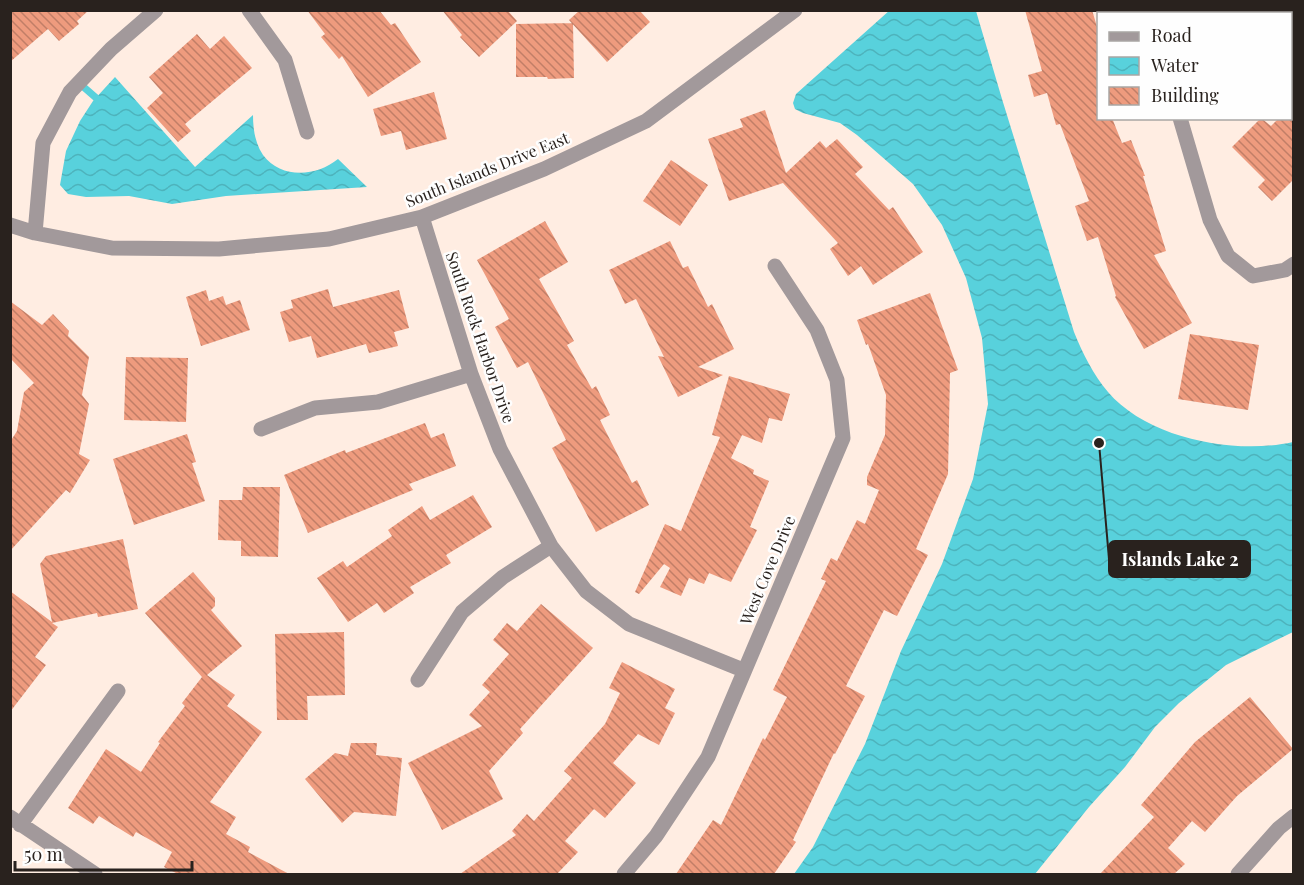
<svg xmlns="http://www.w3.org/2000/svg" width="1304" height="885" viewBox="0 0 1304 885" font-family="'Playfair Display',serif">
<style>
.water{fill:url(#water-waves)}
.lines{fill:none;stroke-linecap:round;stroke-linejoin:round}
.stream{stroke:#58d1dc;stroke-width:7}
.building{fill:url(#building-back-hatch)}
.minor{stroke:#a2999b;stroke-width:15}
.labels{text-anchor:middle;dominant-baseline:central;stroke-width:5;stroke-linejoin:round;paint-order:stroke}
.street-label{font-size:16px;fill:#29221e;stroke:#fefefe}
.leader{fill:none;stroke:#29221e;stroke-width:2}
.callout-dot{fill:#29221e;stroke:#fefefe;stroke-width:2}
.callout{fill:#29221e;stroke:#29221e;stroke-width:2}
.callout-label{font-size:18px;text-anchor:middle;font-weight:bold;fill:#fff}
</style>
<defs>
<pattern id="water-waves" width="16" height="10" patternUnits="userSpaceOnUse" patternTransform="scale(1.5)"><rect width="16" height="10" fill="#58d1dc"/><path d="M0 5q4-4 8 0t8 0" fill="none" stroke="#4db3bc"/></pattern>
<pattern id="building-back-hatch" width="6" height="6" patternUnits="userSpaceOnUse" patternTransform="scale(1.5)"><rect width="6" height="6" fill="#ee9b7e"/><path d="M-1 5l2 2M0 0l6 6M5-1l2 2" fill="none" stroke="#c17e67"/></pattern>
</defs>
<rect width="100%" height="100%" fill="#ffede2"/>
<path class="water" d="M890 10 976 11 1002 99 1074 332C1083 354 1093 374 1108 392 1148 439 1236 455 1293 442V632L1226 665 1179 703 1155 727 1125 767 1089 807 1035 874H794L813 847 865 744 901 651 942 564 973 479 988 404 982 338 966 278 942 225 913 184 857 135 840 123 803 113 795 109 793 103 796 94Z
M115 77 195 167 253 115C253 129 255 143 263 155 281 179 316 177 338 159L367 187 226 196 172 204 129 196 86 197 68 194 60 185 66 151 80 121 93 101Z"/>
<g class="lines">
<path class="stream" d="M79 83 102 103"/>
</g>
<path class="building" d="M10 10H89L77 21 79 24 59 41 48 29 10 62Z
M307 10H379L391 25 395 23 421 62 368 97 342 56 339 59 321 37 325 34Z
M442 10H507L517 21 479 57 460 37 462 35Z
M580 10H639L650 22 607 62 569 20Z
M1025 10H1092L1098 30V118H1112L1122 143 1131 140 1145 176H1143L1166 251 1154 255 1192 323 1144 349 1115 297 1116 296 1098 237 1087 241 1075 206 1089 201 1060 124 1056 125 1047 93 1034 97 1028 75 1042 71Z
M573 23 574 78 548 79 547 77H516V24Z
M197 34 210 49 224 36 252 68 185 124 191 131 178 142 147 108 163 93 149 77Z
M434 92 447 139 406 150 401 131 381 136 373 109Z
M765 110 786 173 820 141 826 148 837 139 863 167 855 174 889 210 893 207 923 252 873 285 861 266 848 276 830 249 838 243 783 183 729 201 708 139 743 127 740 119Z
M1261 118 1271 126 1279 118H1293V180L1272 201 1258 187 1265 180 1232 147Z
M671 160 708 185 680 226 643 201Z
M545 221 568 262 539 279 574 341 567 345 592 389 596 386 610 415 600 420 632 483 637 480 649 505 596 532 552 448 566 440 528 362 517 368 495 327 509 319 477 260Z
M670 241 683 268 688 266 708 307 712 304 734 349 698 367 723 375 678 397 658 356 664 357 636 299 625 304 609 270Z
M328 289 333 307 399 290 409 328 394 332 398 346 369 353 366 344 317 358 311 336 289 342 280 312 293 308 291 300Z
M206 290 209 301 223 296 226 305 240 300 250 330 201 346 186 297Z
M930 293 958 370 950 373 948 474 916 549 928 555 897 616 884 610 846 686 865 696 835 754 834 753 793 840 796 842 774 874H676L713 820 721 825 763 738 765 740 787 697 773 690 826 581 821 579 831 558 837 561 857 520 865 524 879 490 867 485V477L885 435 886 395 868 344 866 345 857 320Z
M10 301 42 325 53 314 69 331 68 336 89 357 82 395 89 404 79 454 90 460 70 493 66 490 10 551V442L17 431 24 392 34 383 10 358Z
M1190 334 1259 345 1248 410 1178 399Z
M126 357 188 358 186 422 124 420Z
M729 376 790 394 782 421 769 418 762 443 742 435 731 458 754 470 753 474 769 481 750 527 757 530 731 582 709 573 704 584 689 578 681 596 660 587 670 568 664 564 639 594 635 592 665 524 681 531 720 437 712 435Z
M425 423 431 438 444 433 456 466 409 484 413 490 308 533 284 475 345 450 346 453Z
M187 434 196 462 192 463 205 501 134 525 113 459Z
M243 487H280L278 557 241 556V541L218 540 219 500H242Z
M473 495 492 527 446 555 451 563 410 587 414 593 384 613 377 603 348 622 317 578 343 561 347 567 392 536 388 530 422 506 430 520Z
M123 539 138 609 98 617 97 613 52 623 58 627 35 657 46 665 10 712V591L52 622 40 564 46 556Z
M193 572 215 598V606L211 610 242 646 207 675 235 695 227 706 262 732 210 802 236 817 226 834 250 847 248 852 289 874H178L164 867 172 852 136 832 133 837 99 816 93 824 68 808 106 749 141 772 160 743 158 742 185 706 182 703 202 677 145 613Z
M541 604 593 648 520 729 523 733 489 771 503 799 442 830 408 763 482 726 469 715 490 692 482 685 509 654 493 640 507 623 517 631Z
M344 632 345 695 307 696 308 720H277L275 634Z
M622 662 675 689 665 708 675 713 659 745 638 734 613 763 636 783 605 818 594 809 565 841 578 852 557 874H460L516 835 512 831 527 814 534 821 572 778 564 771 605 724 620 693 609 688Z
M1250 697 1293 749 1237 796 1205 832 1192 821 1168 848 1185 864 1174 874H1100L1154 817 1141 805 1195 742Z
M351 743H377L376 755 402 758 396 816 354 812 342 823 305 779 335 753 348 756Z"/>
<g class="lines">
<path class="minor" d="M249 10 285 60 307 132
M1148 10 1149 14
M1180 118 1210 220 1228 256 1253 276 1285 270 1294 264
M422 217 471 374 500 449 551 546 586 591 629 624 743 670
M10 225 35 233 112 248 219 249 329 239 422 217 544 169 646 121 795 10
M35 233 43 143 70 92 111 49 156 10
M261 429 315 408 378 402 471 374
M418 680 462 612 503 577 551 546
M10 817 95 874
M20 825 118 691
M624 874 656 836 708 757 843 438 837 380 817 330 775 266
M1238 874 1279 828 1294 816"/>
</g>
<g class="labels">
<g class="street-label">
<text transform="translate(487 169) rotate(-22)">South Islands Drive East</text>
<text transform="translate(481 337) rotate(71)">South Rock Harbor Drive</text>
<text transform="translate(767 570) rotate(-67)">West Cove Drive</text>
</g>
</g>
<path class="leader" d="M1099 443L1109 559"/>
<circle class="callout-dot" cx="1099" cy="443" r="6"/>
<rect class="callout" x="1109" y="541" width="141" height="36" rx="6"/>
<g class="callout-label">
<text x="1180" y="566">Islands Lake 2</text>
</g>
<rect width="1304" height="885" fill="none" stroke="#29221e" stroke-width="24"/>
<rect x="1097" y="12" width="195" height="108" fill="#fefefe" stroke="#a9a6a4" stroke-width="1.5"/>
<rect x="1109" y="32" width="30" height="9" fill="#a2999b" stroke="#a9a6a4" stroke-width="1.5"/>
<text x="1151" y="42" font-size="18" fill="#29221e">Road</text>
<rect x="1109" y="57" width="30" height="18" fill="url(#water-waves)" stroke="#a9a6a4" stroke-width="1.5"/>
<text x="1151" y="72" font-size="18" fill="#29221e">Water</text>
<rect x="1109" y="87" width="30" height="18" fill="url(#building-back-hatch)" stroke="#a9a6a4" stroke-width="1.5"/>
<text x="1151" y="102" font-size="18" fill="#29221e">Building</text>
<path d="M15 861v9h177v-9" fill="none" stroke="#29221e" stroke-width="3"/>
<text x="24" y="861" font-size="18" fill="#29221e" stroke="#fefefe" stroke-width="4.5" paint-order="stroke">50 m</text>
</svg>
